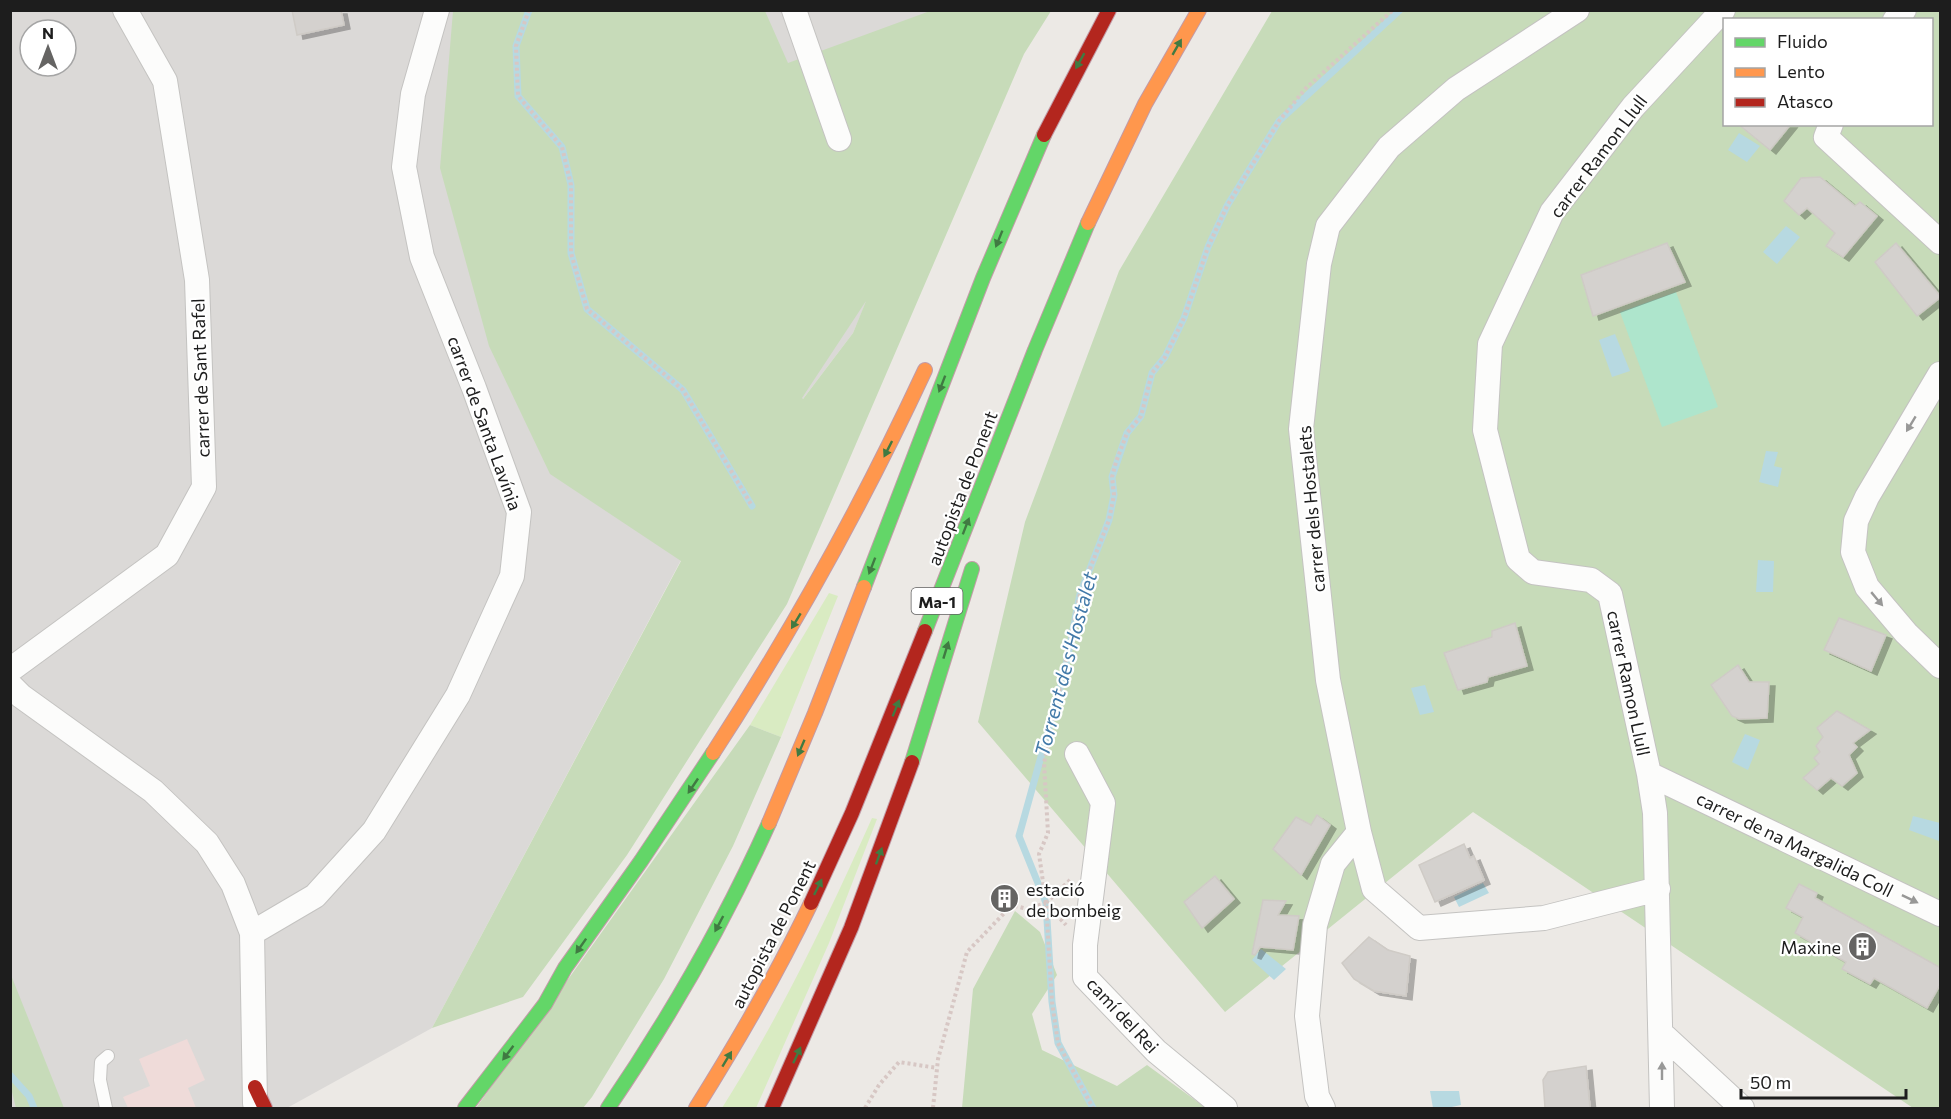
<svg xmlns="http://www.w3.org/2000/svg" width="1951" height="1119" viewBox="0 0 1951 1119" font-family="Commissioner,sans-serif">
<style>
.residential{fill:#dbd9d7;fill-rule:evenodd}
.commercial{fill:#efdbd9}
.grass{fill:#d9ebc2}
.forest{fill:#c7dbb9;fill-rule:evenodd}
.pitch{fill:#aee5cc}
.water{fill:#b7d9e1}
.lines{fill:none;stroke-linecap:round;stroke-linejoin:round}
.stream{stroke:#b7d9e1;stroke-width:7}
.building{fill:#d4d1ce;stroke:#cfcbc6;stroke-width:1.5;filter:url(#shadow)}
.lane-casing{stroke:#c4c3c1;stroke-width:14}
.street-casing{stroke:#c4c3c1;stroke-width:26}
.fast-casing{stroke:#c29ba7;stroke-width:16}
.slow-casing{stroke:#c29ba7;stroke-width:16}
.jam-casing{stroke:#c29ba7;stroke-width:16}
.path{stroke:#d7c7c4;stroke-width:4;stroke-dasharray:3 3;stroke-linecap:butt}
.lane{stroke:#fcfcfb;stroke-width:12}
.street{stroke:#fcfcfb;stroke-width:24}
.fast{stroke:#63d668;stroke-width:14}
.slow{stroke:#ff974d;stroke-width:14}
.jam{stroke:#b3261e;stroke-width:14}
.oneway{fill:#407a42}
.oneway2{fill:#989897}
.labels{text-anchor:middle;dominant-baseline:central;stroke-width:4.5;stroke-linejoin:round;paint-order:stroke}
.shield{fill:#fff;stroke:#616161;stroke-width:1.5}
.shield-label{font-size:16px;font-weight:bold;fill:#1d1d1d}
.street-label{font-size:18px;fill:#1d1d1d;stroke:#fff}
.poi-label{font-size:18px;fill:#1d1d1d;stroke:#fff;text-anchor:start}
.water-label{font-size:20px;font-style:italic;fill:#4279a8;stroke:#fff}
</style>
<defs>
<filter id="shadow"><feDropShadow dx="6" dy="4" stdDeviation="0" flood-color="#0004"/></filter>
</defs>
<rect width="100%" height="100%" fill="#ece9e5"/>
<path class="residential" d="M10 11H937L873 285 853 333 681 560 432 1028 287 1108H11ZM30 30H66V66H30Z"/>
<path class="commercial" d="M187 1039 205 1080 188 1088 196 1108H128L123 1097 150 1086 139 1059Z"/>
<path class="grass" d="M829 593 838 596 781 737 750 725Z
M872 818 877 819 829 943 756 1108H722C780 1016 828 917 872 818Z"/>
<path class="forest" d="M453 11H765L788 63 930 11H1051L1024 54 787 604 627 855 523 997 432 1028 681 561 550 474 489 346 440 168ZM866 301 853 333 803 399 802 398Z
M1272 11H1940V1108H1913L1473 812 1225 1012 978 722 1025 522 1119 271ZM1724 20H1932V124H1724Z
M750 725 781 737 733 846 664 979 592 1097 583 1108H476Z
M1015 911 1040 932 1057 975 1032 1014 1042 1050 1117 1086 1147 1065 1206 1108H962L973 989Z
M11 975 64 1108H16L10 1084Z"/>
<path class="pitch" d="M1676 292 1718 407 1662 427 1620 312Z"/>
<path class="water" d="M1739 133 1760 146 1747 162 1728 150Z
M1786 226 1800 237 1777 264 1763 252Z
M1615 334 1630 371 1612 377 1599 340Z
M1766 451 1778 452 1774 466 1782 468 1778 487 1759 482Z
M1758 560 1774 561 1773 592H1756Z
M1425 685 1434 712 1420 715 1411 688Z
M1745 734 1760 740 1748 770 1732 762Z
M1913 816 1940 823 1939 841 1909 830Z
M1483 883 1489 893 1459 907 1454 897Z
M1261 949 1286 969 1274 980 1252 960Z
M1430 1091H1459L1461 1105 1447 1108H1433Z"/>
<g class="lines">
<path class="stream" d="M529 10 516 46 518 96 562 147 571 185V253L587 309 683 390 752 506
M10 1075 29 1096 34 1108
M1093 1108 1058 1043 1052 1002 1046 903 1019 836 1065 670 1080 594 1109 520 1114 495 1112 477 1127 433 1141 416 1152 373 1165 357 1184 318 1208 247 1227 206 1279 121 1400 10"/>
</g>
<path class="building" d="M292 10H341L344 25 297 35Z
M1738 124H1791L1770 150Z
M1820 177 1855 206 1860 202 1877 216 1843 257 1826 246 1835 233 1807 208 1799 215 1784 201 1801 178Z
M1667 243 1685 282 1593 316 1581 275Z
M1896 243 1941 297 1917 316 1875 262Z
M1839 618 1886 635 1871 671 1824 650Z
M1515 623 1527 666 1488 677 1487 682 1458 690 1444 653 1492 637V631Z
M1738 665 1749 682H1769L1767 718 1739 719 1732 716 1711 685Z
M1837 711 1870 730 1853 743 1857 747 1849 755 1857 773 1842 786 1831 778 1817 790 1803 778 1819 764 1814 758 1820 752 1816 746 1823 737 1817 728Z
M1317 815 1330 825 1301 875 1273 849 1296 817 1311 825Z
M1464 844 1470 858 1474 856 1484 880 1435 902 1419 865Z
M1215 876 1234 899 1202 928 1184 902Z
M1799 884 1817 893 1815 898 1941 968V983L1927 1008 1874 978 1870 984 1842 969 1846 962 1795 933 1803 917 1786 908Z
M1263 900 1286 901 1278 915 1299 916 1293 950 1260 947 1255 955 1252 954Z
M1369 937 1388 950 1410 956 1406 996 1374 991 1354 979 1342 963Z
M1586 1066 1590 1108H1545L1543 1080 1548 1072Z"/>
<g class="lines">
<defs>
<path id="lane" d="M106 1108 100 1080 101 1062 108 1056"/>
<path id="street" d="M794 10 839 139
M1895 20 1904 10
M1831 124 1826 137 1940 242
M1940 374 1867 497 1856 521 1853 552 1867 587 1906 633 1940 666
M10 670 167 555 204 487 197 280 165 81 125 10
M10 685 21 696 153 791 207 843 233 884 252 933 255 1103
M1077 754 1103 803 1085 945V977L1156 1051 1225 1108
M1649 774 1940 914
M1359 832 1374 889 1419 928 1544 918 1658 889
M252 933 315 896 374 831 458 695 512 576 519 512 474 388 422 257 404 167 413 94 437 10
M1662 1034 1742 1108
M1323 1108 1317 1096 1307 1016 1315 925 1333 864 1359 832 1328 680 1301 429 1319 264 1328 226 1389 147 1456 89 1577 10
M1662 1108 1655 813 1649 774 1610 594 1591 580 1533 572 1518 559 1485 430 1490 344 1552 212 1633 107 1723 10"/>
<path id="fast" d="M864 587 983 278 1044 135
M925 631 1035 350 1088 223
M912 762 972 569
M465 1108 545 1004 565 968 641 861 713 753
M608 1108C670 1017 724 923 769 823"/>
<path id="slow" d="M1088 223 1145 104 1199 10
M713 753C793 630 863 503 925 370
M769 823 815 713 864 587
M696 1108C738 1041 777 974 811 903"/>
<path id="jam" d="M1044 135 1109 10
M811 903 852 813 925 631
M255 1087 265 1108
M772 1108 851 928 912 762"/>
</defs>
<use href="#lane" class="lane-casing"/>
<use href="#street" class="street-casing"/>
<use href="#fast" class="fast-casing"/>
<use href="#slow" class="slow-casing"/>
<use href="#jam" class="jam-casing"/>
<path class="path" d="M529 10 516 46 518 96 562 147 571 185V253L587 309 683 390 752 506
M1070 880 1046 903 1052 1002 1058 1043 1093 1108
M1046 903 1039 854 1048 833 1044 763 1080 594 1109 520 1114 495 1112 477 1116 462 1127 433 1141 416 1152 373 1165 357 1184 318 1208 247 1227 206 1279 121 1306 88 1393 10
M865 1108 879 1085 899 1062 937 1068
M933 1108 938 1059 967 952 1012 905 1027 909 1046 903 1066 925"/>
<use href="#lane" class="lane"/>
<use href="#street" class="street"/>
<use href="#fast" class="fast"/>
<use href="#slow" class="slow"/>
<use href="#jam" class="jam"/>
</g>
<defs><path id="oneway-solid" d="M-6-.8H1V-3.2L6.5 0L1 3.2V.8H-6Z" transform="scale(1.5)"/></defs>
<g class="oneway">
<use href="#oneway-solid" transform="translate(1177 47) rotate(-60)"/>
<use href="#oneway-solid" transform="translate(1080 61) rotate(119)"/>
<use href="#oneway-solid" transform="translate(999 239) rotate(112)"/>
<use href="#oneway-solid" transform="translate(942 384) rotate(111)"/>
<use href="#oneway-solid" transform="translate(888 449) rotate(117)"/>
<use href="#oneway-solid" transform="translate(966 526) rotate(-69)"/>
<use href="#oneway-solid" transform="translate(872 566) rotate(111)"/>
<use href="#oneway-solid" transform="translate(796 621) rotate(121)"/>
<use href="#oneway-solid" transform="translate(946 650) rotate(-73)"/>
<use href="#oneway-solid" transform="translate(896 708) rotate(-68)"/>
<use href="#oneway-solid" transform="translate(801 748) rotate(113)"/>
<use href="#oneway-solid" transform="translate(693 786) rotate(124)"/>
<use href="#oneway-solid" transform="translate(879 856) rotate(-70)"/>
<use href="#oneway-solid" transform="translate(818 887) rotate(-64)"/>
<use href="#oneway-solid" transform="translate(719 924) rotate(118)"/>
<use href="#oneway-solid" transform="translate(581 946) rotate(125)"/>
<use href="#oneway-solid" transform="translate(508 1053) rotate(127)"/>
<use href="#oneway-solid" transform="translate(797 1055) rotate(-65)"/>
<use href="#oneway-solid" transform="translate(727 1059) rotate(-59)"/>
</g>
<g class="oneway2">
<use href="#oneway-solid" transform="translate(1911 424) rotate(121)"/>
<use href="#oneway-solid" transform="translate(1877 599) rotate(50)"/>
<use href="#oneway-solid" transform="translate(1910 899) rotate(26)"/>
<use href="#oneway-solid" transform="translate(1662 1071) rotate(-90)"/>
</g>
<defs>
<symbol id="building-disc" viewBox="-11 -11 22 22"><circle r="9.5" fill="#656463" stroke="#fff"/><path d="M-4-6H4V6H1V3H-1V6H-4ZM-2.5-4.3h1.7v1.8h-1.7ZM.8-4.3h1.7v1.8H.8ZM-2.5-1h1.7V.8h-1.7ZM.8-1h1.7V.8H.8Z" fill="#fff"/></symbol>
</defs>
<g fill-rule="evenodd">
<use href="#building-disc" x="988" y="882" width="33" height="33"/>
<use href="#building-disc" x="1846" y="930" width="33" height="33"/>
</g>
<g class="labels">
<rect class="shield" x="911.5" y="588" width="51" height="26" rx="4.5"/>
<g class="shield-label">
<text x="937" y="601">Ma-1</text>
</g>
<g class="street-label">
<text transform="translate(1598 156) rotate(-53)">carrer Ramon Llull</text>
<text transform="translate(200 378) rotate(-92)">carrer de Sant Rafel</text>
<text transform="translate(485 423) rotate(70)">carrer de Santa Lavínia</text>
<text transform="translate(962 488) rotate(-69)">autopista de Ponent</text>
<text transform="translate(1311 509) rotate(-95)">carrer dels Hostalets</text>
<text transform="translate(1629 683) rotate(78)">carrer Ramon Llull</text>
<text transform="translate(1795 844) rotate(26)">carrer de na Margalida Coll</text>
<text transform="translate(773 934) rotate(-63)">autopista de Ponent</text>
<text transform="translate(1123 1015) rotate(47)">camí del Rei</text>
</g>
<g class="poi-label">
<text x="1026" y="889">estació<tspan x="1026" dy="21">de bombeig</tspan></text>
<text x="1841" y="947" text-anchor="end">Maxine</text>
</g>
<g class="water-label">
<text transform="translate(1065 664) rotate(-75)">Torrent de s'Hostalet</text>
</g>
</g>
<rect width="1951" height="1119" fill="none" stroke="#1d1d1d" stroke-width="24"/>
<rect x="1723" y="18" width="210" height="108" fill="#ffffff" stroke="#a5a5a5" stroke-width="1.5"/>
<rect x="1735" y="38" width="30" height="9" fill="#63d668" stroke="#a5a5a5" stroke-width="1.5"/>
<text x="1777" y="48" font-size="18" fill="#1d1d1d">Fluido</text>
<rect x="1735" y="68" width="30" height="9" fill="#ff974d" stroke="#a5a5a5" stroke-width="1.5"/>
<text x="1777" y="78" font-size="18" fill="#1d1d1d">Lento</text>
<rect x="1735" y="98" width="30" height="9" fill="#b3261e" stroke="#a5a5a5" stroke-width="1.5"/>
<text x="1777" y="108" font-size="18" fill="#1d1d1d">Atasco</text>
<g transform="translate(48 48)"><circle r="28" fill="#ffffff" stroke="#a5a5a5" stroke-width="1.5"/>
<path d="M0-4.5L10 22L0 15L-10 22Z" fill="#656463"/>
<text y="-9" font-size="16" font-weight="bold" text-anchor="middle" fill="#1d1d1d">N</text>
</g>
<path d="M1741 1089v9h165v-9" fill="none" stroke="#1d1d1d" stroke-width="3"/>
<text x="1750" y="1089" font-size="18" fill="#1d1d1d" stroke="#ffffff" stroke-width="4.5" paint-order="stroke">50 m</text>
</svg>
